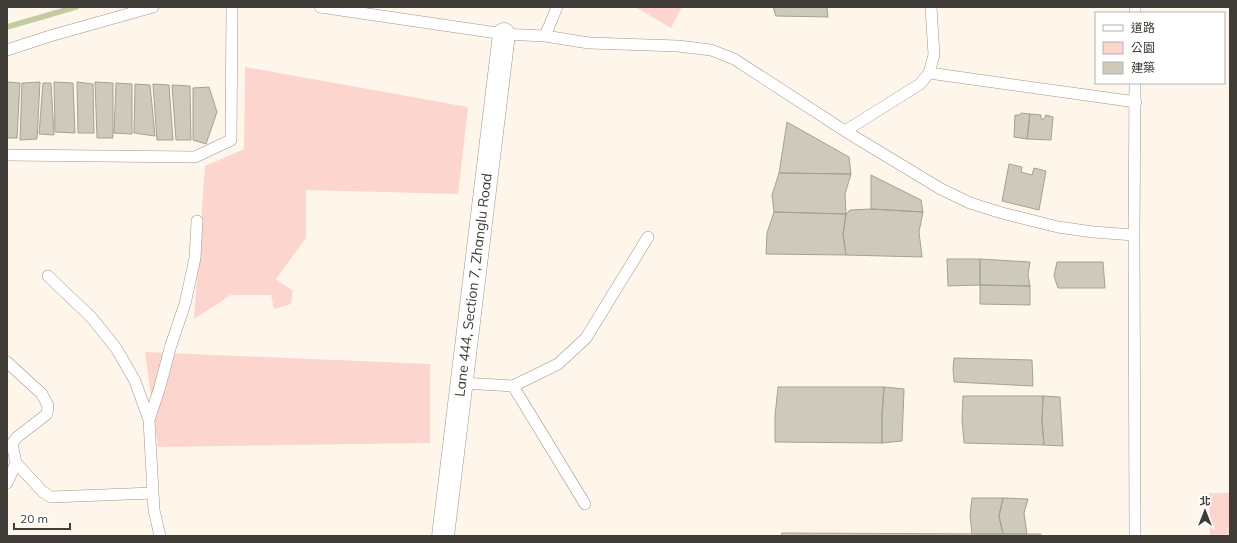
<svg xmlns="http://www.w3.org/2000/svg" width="1237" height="543" viewBox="0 0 1237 543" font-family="Mulish,'Noto Sans TC',sans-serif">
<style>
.green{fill:#fcd6ce}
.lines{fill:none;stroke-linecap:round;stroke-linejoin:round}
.stream{stroke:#c2cba2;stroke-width:5.5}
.building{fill:#cecabb;stroke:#a4a192}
.service-casing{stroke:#a0968a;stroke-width:12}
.minor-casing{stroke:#a0968a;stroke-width:23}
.service{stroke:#fff;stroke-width:11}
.minor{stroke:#fff;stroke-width:22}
.labels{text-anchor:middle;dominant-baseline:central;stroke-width:3;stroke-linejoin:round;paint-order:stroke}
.street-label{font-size:14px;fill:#3f3b36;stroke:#fff}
</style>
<rect width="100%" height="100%" fill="#fef6eb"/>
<path class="green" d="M635 7H682L671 28Z
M245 67 468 107 458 194 306 190V238L276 279 293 291 291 304 274 309 271 295H231L194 319 205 166 244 149Z
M145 352 430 364V443L158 447Z
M1209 493H1230V536H1210Z"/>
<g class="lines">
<path class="stream" d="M7 27 76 7"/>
</g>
<path class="building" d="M773 7H827L828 17 776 16Z
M7 82 20 83 17 138H7Z
M40 82 37 139 20 140 22 83Z
M54 82 73 83 75 133 55 132Z
M77 82 93 84 94 133H78Z
M95 82 113 83V138H97Z
M43 83H51L54 135 39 134Z
M116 83 132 84V134L114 133Z
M135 84 150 85 155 136 134 133Z
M153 84 169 85 173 140H157Z
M172 85 190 86 191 140H176Z
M209 87 217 112 206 144 193 140V88Z
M1021 113 1030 114 1027 139 1014 137 1015 115H1020Z
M1030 114 1041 115V119H1044L1046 115 1053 117 1051 140 1027 139Z
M787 122 849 157 851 174 779 173Z
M1009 164 1022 167 1021 172 1032 175 1034 168 1046 171 1039 210 1002 201Z
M779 173 851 174 845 194 846 214 774 212 772 195Z
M871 175 921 200 923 212 871 209Z
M871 209 923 212 919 232 922 257 846 255 843 234 846 214 850 210Z
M774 212 846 214 843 234 846 255 766 254 767 233Z
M947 259H980V285L948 286Z
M980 259 1030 262 1028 275 1030 286 980 285Z
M1057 262H1103L1105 288H1058L1054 276Z
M980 285 1030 286V305L980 304Z
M954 358 1032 360 1033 386 954 382 953 369Z
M778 387H884L882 415V443L775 442V416Z
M884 387 904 389 902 441 882 443V415Z
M963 396H1043L1042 421 1044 445 964 443 962 420Z
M1043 396 1060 397 1063 446 1044 445 1042 421Z
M972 498H1003L999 516 1003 534H972L970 515Z
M1003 498 1028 499 1024 513 1027 534H1003L999 516Z
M782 533 1003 534H1041V536H781Z"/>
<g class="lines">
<defs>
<path id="service" d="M320 7 504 34 545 36 589 43 678 46 711 50 734 59 845 131 941 189 970 203 1002 213 1058 227 1093 232 1134 235
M1135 7V13
M545 36 557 7
M7 50 50 36 153 7
M929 73 1136 102
M845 131 920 84 929 73 934 55 931 7
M7 155 195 157 231 140 232 7
M48 276 91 317 116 348 135 381 149 420 154 510 160 536
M7 362 42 394 48 406 47 414 16 438 12 444 16 463
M461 383 513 386 558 364 586 338 648 237
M513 386 585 504
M149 420 159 390 171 345 185 304 195 258 197 221
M7 483 16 463 43 492 51 497 153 493
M1135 536 1134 235 1135 83"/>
<path id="minor" d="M443 536 504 34"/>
</defs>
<use href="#service" class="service-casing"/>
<use href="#minor" class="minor-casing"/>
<use href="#service" class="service"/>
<use href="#minor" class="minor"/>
</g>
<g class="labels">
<g class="street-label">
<text transform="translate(473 285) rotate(-83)">Lane 444, Section 7, Zhanglu Road</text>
</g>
</g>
<rect width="1237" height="543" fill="none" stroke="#3f3b36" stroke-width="16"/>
<rect x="1095" y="12" width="130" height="72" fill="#ffffff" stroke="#b2b1af"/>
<rect x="1103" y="25" width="20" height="6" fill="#ffffff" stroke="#b2b1af"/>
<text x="1131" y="32" font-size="12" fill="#3f3b36">道路</text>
<rect x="1103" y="42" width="20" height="12" fill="#fcd6ce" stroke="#b2b1af"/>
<text x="1131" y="52" font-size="12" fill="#3f3b36">公園</text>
<rect x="1103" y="62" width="20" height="12" fill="#cecabb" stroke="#b2b1af"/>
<text x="1131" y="72" font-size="12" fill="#3f3b36">建築</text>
<g transform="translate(1205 511)" stroke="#ffffff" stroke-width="3" paint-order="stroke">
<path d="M0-3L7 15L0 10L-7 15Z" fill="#3f3b36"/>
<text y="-6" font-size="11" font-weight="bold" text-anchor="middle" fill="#3f3b36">北</text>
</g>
<path d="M14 523v6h56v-6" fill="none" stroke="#3f3b36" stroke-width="2"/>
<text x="20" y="523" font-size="12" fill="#3f3b36" stroke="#ffffff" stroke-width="3" paint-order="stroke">20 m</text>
</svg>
